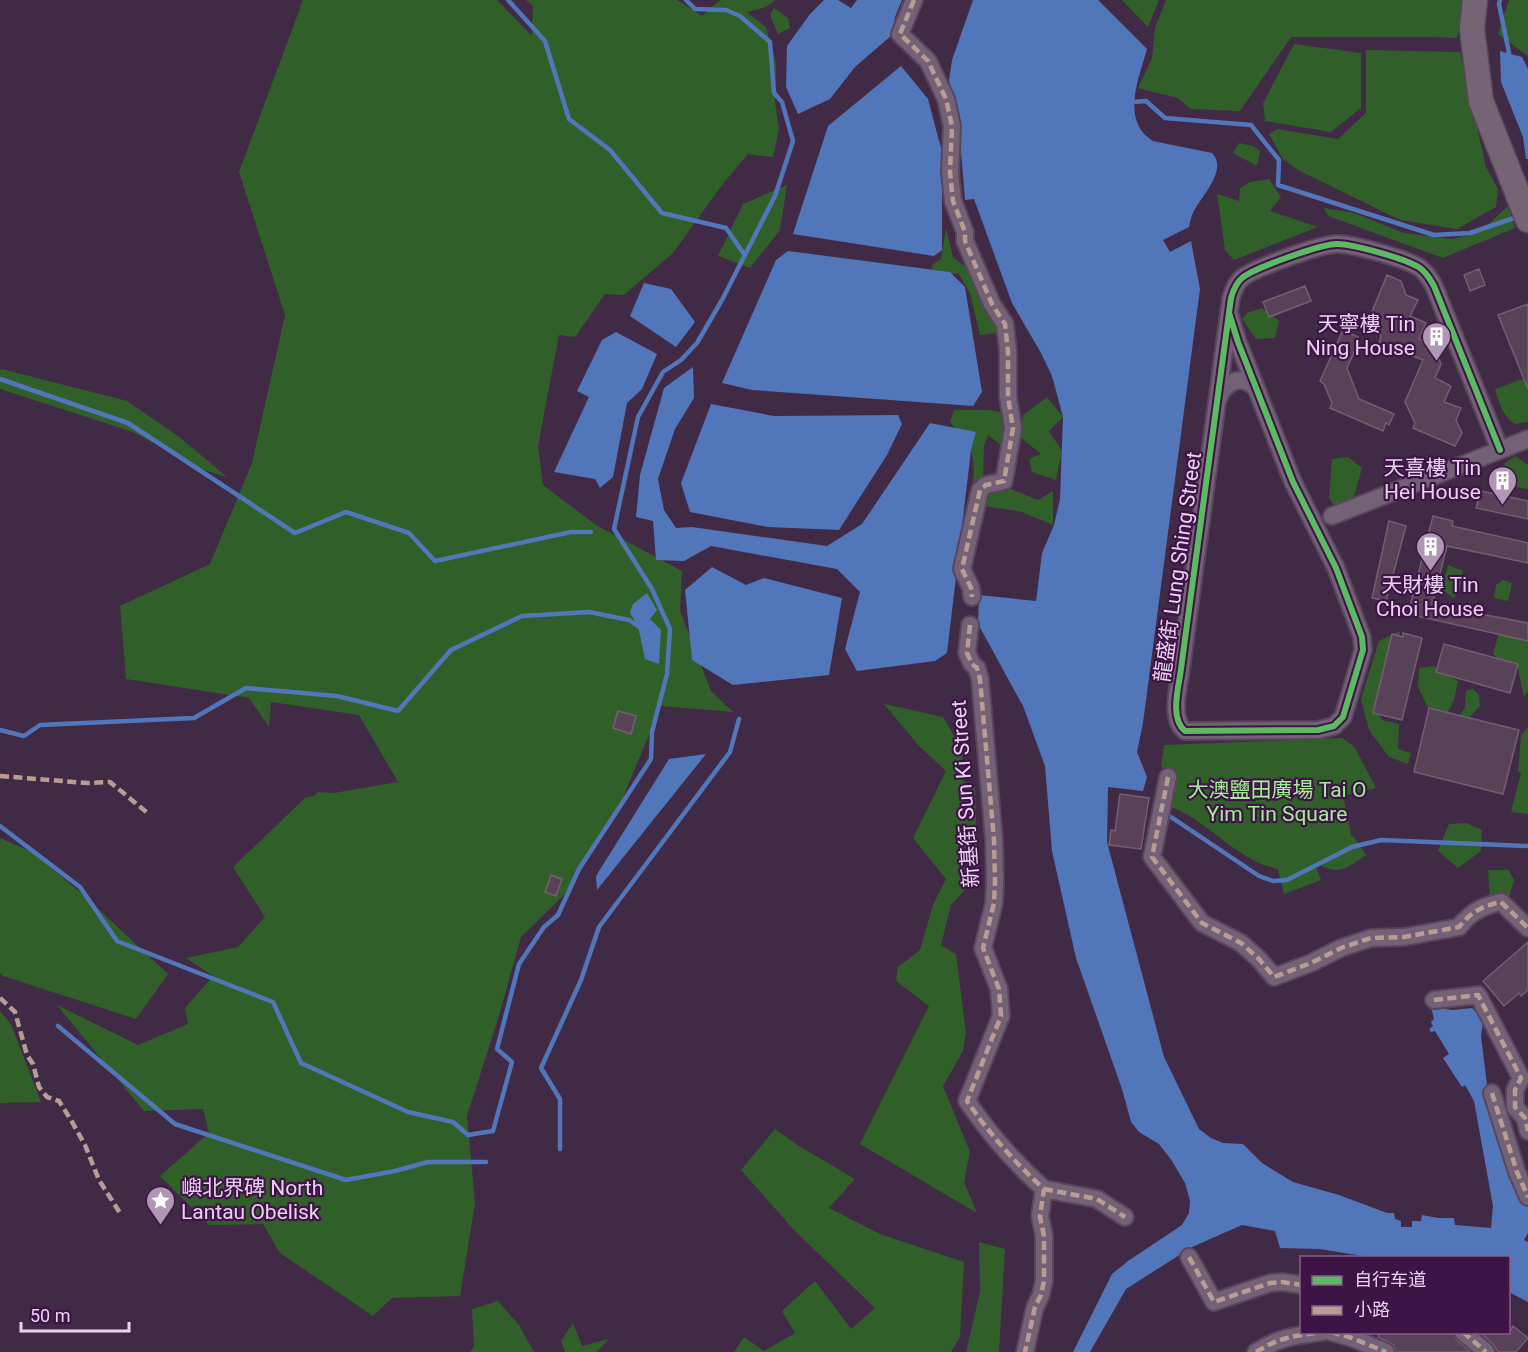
<svg xmlns="http://www.w3.org/2000/svg" width="1528" height="1352" viewBox="0 0 1528 1352" font-family="Roboto,'Noto Sans SC',sans-serif">
<style>
.green{fill:#315f29}
.water{fill:#5276ba}
.lines{fill:none;stroke-linecap:round;stroke-linejoin:round}
.stream{stroke:#5276ba;stroke-width:4.5}
.building{fill:#594158;stroke:#745e72;stroke-width:1.5}
.street-casing{stroke:#59465e;stroke-width:20}
.secondary-casing{stroke:#59465e;stroke-width:27}
.street{stroke:#736276;stroke-width:16}
.secondary{stroke:#756574;stroke-width:24}
.quiet{stroke:#b99d93;stroke-width:4.5;stroke-dasharray:9 4.5;stroke-linecap:butt}
.cycleway-casing{stroke:#3e1446;stroke-width:10}
.cycleway{stroke:#5cba63;stroke-width:6}
.labels{text-anchor:middle;dominant-baseline:central;stroke-width:4.5;stroke-linejoin:round;paint-order:stroke}
.poi-label{font-size:21px;fill:#ebd2f1;stroke:#3e1446;text-anchor:end}
.street-label{font-size:21px;fill:#ebd2f1;stroke:#3e1446}
.park-label{font-size:21px;fill:#a0f091;stroke:#3e1446}
</style>
<rect width="100%" height="100%" fill="#412a46"/>
<path class="green" d="M303 0H497L532 36 533 6 526 0H677L702 16 720 0H776L766 7 747 12 766 27 776 64 775 102 779 129 773 157 748 154 722 185 673 253 624 295 605 294 575 337 559 335 538 446 543 485 596 525 682 571 680 611 711 691 733 712 661 706 621 802 589 856 564 895 521 937 498 1019 467 1116 475 1203 460 1296 392 1298 373 1316 280 1253 263 1224 209 1225 160 1176 209 1133 203 1109 144 1111 57 1005 138 1045 188 1024 185 1008 213 976 186 958 238 947 265 917 233 867 305 798 314 796 318 792 334 793 398 782 359 715 271 702 269 727 249 698 126 679 120 606 210 564 252 463 285 315 239 172Z
M1122 0H1159L1148 27Z
M1166 0H1466L1457 38 1431 37H1291L1240 111 1191 109 1178 98 1138 88 1152 58 1155 28Z
M1509 0H1528V56L1498 34Z
M774 8 788 18 790 28 778 34 770 15Z
M1294 44 1361 53V108L1331 132 1265 121 1263 103Z
M1366 50 1460 52 1486 167 1498 189 1496 207 1457 229 1400 220 1298 170 1283 159 1269 134 1277 129 1338 139 1366 113Z
M1239 143 1253 146 1260 151 1257 166 1233 153Z
M1269 179 1281 197 1270 211 1318 227 1234 260 1225 250 1217 194 1239 201 1240 188 1250 182Z
M787 185 780 230 750 268 718 256 743 204Z
M1508 206 1515 228 1443 258 1328 216 1324 208 1354 213 1404 233 1452 239 1480 232Z
M946 228 953 257 973 273 998 333 980 335 970 293 958 273 933 278 932 265 941 259Z
M1262 308 1279 321 1275 338 1256 339 1242 319 1247 313Z
M2 369 127 401 178 436 227 477 204 470 133 432 0 389V370Z
M1528 377V422L1515 424C1502 416 1499 402 1495 389Z
M1047 397 1063 417 1049 431 1062 451 1056 480 1032 472 1029 459 1041 454 1020 437 1023 415Z
M954 410H989L1004 413 1016 433 1002 446 988 435 984 446 983 477 973 483C975 449 972 448 950 422Z
M1515 456 1528 465V489L1509 486 1503 478 1505 463Z
M1348 457 1362 468 1353 500 1334 505 1329 498 1332 459Z
M995 489H1011L1038 500 1053 491V525L1022 512 984 506 986 491Z
M1448 565 1463 571 1460 587 1454 598 1441 589Z
M1503 580 1512 583 1508 601 1494 598 1496 585Z
M1501 627 1528 634V691L1524 697 1518 669 1503 667 1493 653Z
M1400 631 1399 646 1377 709 1382 720 1399 724 1398 749 1411 753 1408 764 1389 757 1369 730 1361 699 1379 641Z
M1434 666 1458 681 1454 700 1446 716 1428 708 1418 687 1419 668Z
M1473 689 1479 695 1480 706 1465 722 1457 720 1465 707 1466 691Z
M884 704 943 717 964 752 956 776 975 788 977 845 964 855 967 888 951 905 941 945 956 954 966 1032 963 1051 943 1086 970 1152 964 1182 977 1213 860 1144 929 1006 896 981 898 967 920 950 933 905 946 879 913 838 946 771 919 746Z
M1528 727V814L1511 812 1521 773 1518 772 1521 735Z
M1342 738 1354 746 1376 788 1343 796 1351 833 1350 834 1354 837 1366 855C1344 870 1339 876 1314 862L1321 880 1284 894 1278 869C1236 861 1208 819 1168 806L1172 778 1161 766 1164 745Z
M1466 823 1482 830 1481 851 1458 868 1438 851 1449 824Z
M0 838 32 852 80 892 168 974 136 1019 3 976 0 973Z
M1488 870H1509L1514 880 1508 901 1490 897Z
M0 1011 11 1024 41 1102 0 1103Z
M775 1129 799 1146 855 1179 829 1208 880 1234 964 1262 960 1337 951 1352H734L744 1337 764 1351 795 1333 782 1311 815 1281 851 1329 875 1308 794 1230 741 1170Z
M979 1242 1005 1249 999 1352H966L980 1292Z
M498 1301 519 1325 534 1352H470L474 1347 472 1309Z
M573 1323 582 1346 609 1339 597 1352H565L561 1341Z"/>
<path class="water" d="M824 0H838L851 8 857 0H902L895 17 892 35 855 67 830 99 798 114 786 87 787 46 810 14Z
M973 0H1098L1147 49C1139 78 1120 121 1153 141L1212 153C1229 170 1200 197 1193 213 1191 217 1190 222 1189 227L1163 240 1170 252 1191 241 1200 289 1143 723 1137 752 1147 777 1143 791 1108 787 1107 842 1164 1057 1199 1129 1211 1138 1223 1143 1243 1144 1262 1163 1293 1182 1339 1195 1387 1213H1394L1395 1219 1401 1221V1227H1412V1221H1421L1422 1215 1438 1218H1454L1455 1225 1491 1228 1493 1206 1474 1101 1465 1085 1462 1087 1443 1058 1449 1054 1435 1031 1431 1032 1429 1029 1433 1026 1431 1022 1434 1019 1431 1007 1452 1010 1472 1008 1481 1017 1483 1023 1481 1036 1487 1085 1492 1108 1528 1203V1233L1524 1240 1528 1242V1302L1509 1292 1508 1258H1375L1320 1249 1280 1248 1275 1231 1242 1225 1192 1247 1126 1289 1090 1352H1073L1112 1274 1128 1261 1182 1225 1189 1213 1190 1201 1185 1183 1172 1161 1159 1144 1139 1132 1131 1122 1122 1089 1076 958 1052 851 1045 766 1023 706 978 624 979 595 1036 601 1042 553 1054 525 1060 499 1063 417 1052 376 1041 353 1012 303 974 199 965 200 958 115 949 80 952 60Z
M1500 51 1522 57 1528 69V159H1526L1523 137 1501 82Z
M901 66 928 99 942 152V250L934 256 793 234 828 126Z
M788 251 950 272 965 287 982 392 973 406 752 390 722 383 776 260Z
M644 283 671 289 695 322 676 347 630 316Z
M616 332 657 354 642 389 627 403 613 477 600 488 595 479 554 472 589 397 577 391 602 340Z
M693 367 694 398 675 429 658 479 664 510 676 528 692 527 827 546 862 524 930 423 976 432 971 450 947 653 935 661 857 671 845 649 860 592 837 569 711 546 684 561 656 560 653 521 636 517 640 475 664 388Z
M711 404 774 416 898 415 902 424 887 455 839 530 768 527 690 512 681 483Z
M712 567 746 585 764 578 842 598 829 675 733 685 692 660 685 590Z
M647 593 657 610 650 619 661 630 659 664 645 659 638 626 630 613 633 604Z
M706 754 597 890 596 876 669 759Z"/>
<g class="lines">
<path class="stream" d="M508 0 545 41 569 119 610 150 662 213 726 228 744 254
M1500 0 1499 4 1509 53
M1132 102 1146 101 1165 118 1251 125 1279 160 1278 185 1434 235 1470 233 1520 216
M0 379 128 423 295 533 346 512 409 533 435 561 571 532H591
M0 730 24 736 40 725 194 718 246 688 337 696 398 711 451 650 522 616 589 612 629 620 638 626
M1168 815 1259 876 1273 881 1287 880 1352 847 1381 840 1528 846
M0 826 80 887 117 941 273 1002 301 1063 408 1112 453 1122 468 1135 493 1131 512 1062 497 1049 519 964 544 927 558 915 579 869 651 759 652 732 667 674 670 629 652 589 614 529 638 417 663 372 681 360 697 343 722 300 775 196 793 141 782 102 774 93 770 42 740 16 726 10 695 9 686 0
M58 1026 175 1124 346 1180 395 1171 428 1162H486
M560 1149V1099L541 1068 581 980 599 927 730 752 739 719"/>
</g>
<path class="building" d="M1479 269 1485 285 1470 291 1464 275Z
M1387 275 1401 281 1406 295 1418 300 1410 316 1426 323 1419 339 1434 345 1441 364 1435 378 1451 386 1444 402 1461 408 1456 420 1462 433 1455 446 1413 428 1415 423 1405 402 1423 360 1379 342 1381 337 1371 314Z
M1305 286 1311 301 1269 317 1263 302Z
M1528 304V389L1498 315Z
M1343 330 1358 337 1359 342 1347 368 1359 399 1394 414 1389 425 1386 423 1383 431 1330 408 1332 403 1324 384 1320 381Z
M1481 491 1528 501V519L1476 508Z
M1433 516 1453 521 1452 526 1528 543V563L1447 546 1432 605 1528 623V641L1408 614Z
M1389 521 1406 526 1386 601 1372 598Z
M1403 633 1422 638 1402 720 1373 713 1392 634 1403 637Z
M1444 644 1518 664 1510 693 1436 672Z
M1429 708 1519 730 1503 794 1414 772Z
M618 711 636 716 631 734 613 728Z
M1120 794 1149 798 1141 849 1109 845 1111 830 1115 831Z
M551 875 562 879 556 896 545 892Z
M1528 942V990L1521 996 1519 993 1504 1006 1483 981Z
M1513 1326 1528 1338 1516 1352H1498L1493 1344 1480 1332H1509Z
M1380 1332H1453L1456 1339 1470 1352H1396L1394 1345 1378 1337Z"/>
<g class="lines">
<defs>
<path id="street" d="M914 0 900 34 928 61 946 99 952 126 950 172 953 201 965 232V241L992 304 1005 324 1008 352V397L1013 428 1004 481 986 485 980 490 962 569 971 588 972 597
M1229 313 1238 342 1293 482 1336 568 1362 637 1363 650 1343 717 1334 726 1318 730 1185 731C1169 718 1179 686 1181 669L1231 298C1233 291 1236 283 1242 278 1254 268 1321 244 1337 244 1353 244 1407 259 1420 268 1427 273 1430 279 1434 286L1500 450
M1218 399C1225 382 1241 373 1256 388
M1332 516 1528 439
M970 625 967 653 972 664 977 668 980 679 994 840 995 882 994 903 983 948 999 989 1001 1016 967 1101C988 1132 1017 1165 1044 1189L1040 1216 1044 1236V1281L1041 1295 1035 1307 1025 1352
M1168 777 1152 857 1202 923 1241 943 1259 959 1274 977 1311 963 1341 948 1371 938 1404 937 1459 927C1471 912 1482 906 1501 902L1528 928
M1434 1000 1478 995 1521 1078 1515 1090V1107L1525 1118 1528 1131
M1492 1093 1517 1172 1528 1197
M1044 1189 1097 1199 1125 1217
M1189 1257 1214 1302 1270 1283 1282 1282 1302 1285
M1331 1332 1352 1338 1386 1352
M1463 1332 1486 1352
M1256 1352C1280 1337 1294 1336 1322 1332"/>
<path id="secondary" d="M1475 0 1472 29 1481 101 1528 220"/>
</defs>
<use href="#street" class="street-casing"/>
<use href="#secondary" class="secondary-casing"/>
<use href="#street" class="street"/>
<use href="#secondary" class="secondary"/>
<path class="quiet" d="M914 0 900 34 928 61 946 99 952 126 950 172 953 201 965 232V241L992 304 1005 324 1008 352V397L1013 428 1004 481 986 485 980 490 962 569 971 588 972 597
M970 625 967 653 972 664 977 668 980 679 994 840 995 882 994 903 983 948 999 989 1001 1016 967 1101C988 1132 1017 1165 1044 1189L1040 1216 1044 1236V1281L1041 1295 1035 1307 1025 1352
M0 776 87 783 110 782 150 815
M1168 777 1152 857 1202 923 1241 943 1259 959 1274 977 1311 963 1341 948 1371 938 1404 937 1459 927C1471 912 1482 906 1501 902L1528 928
M0 998 15 1012 27 1055 33 1064 39 1087 47 1097 59 1101 71 1120 85 1145 99 1180 120 1213
M1434 1000 1478 995 1521 1078 1515 1090V1107L1525 1118 1528 1131
M1492 1093 1517 1172 1528 1197
M1044 1189 1097 1199 1125 1217
M1189 1257 1214 1302 1270 1283 1282 1282 1302 1285
M1331 1332 1352 1338 1386 1352
M1463 1332 1486 1352
M1256 1352C1280 1337 1294 1336 1322 1332"/>
<defs>
<path id="cycleway" d="M1229 313 1238 342 1293 482 1336 568 1362 637 1363 650 1343 717 1334 726 1318 730 1185 731C1169 718 1179 686 1181 669L1231 298C1233 291 1236 283 1242 278 1254 268 1321 244 1337 244 1353 244 1407 259 1420 268 1427 273 1430 279 1434 286L1500 450"/>
</defs>
<use href="#cycleway" class="cycleway-casing"/>
<use href="#cycleway" class="cycleway"/>
</g>
<defs>
<symbol id="building-pin" viewBox="-11 -11 22 30"><path d="M0 17L-7.5 6A9.5 9.5 0 1 1 7.5 6Z" fill="#b097b5" stroke="#3e1446"/><path d="M-4-6H4V6H1V3H-1V6H-4ZM-2.5-4.3h1.7v1.8h-1.7ZM.8-4.3h1.7v1.8H.8ZM-2.5-1h1.7V.8h-1.7ZM.8-1h1.7V.8H.8Z" fill="#fff"/></symbol>
<symbol id="sight-pin" viewBox="-11 -11 22 30"><path d="M0 17L-7.5 6A9.5 9.5 0 1 1 7.5 6Z" fill="#b097b5" stroke="#3e1446"/><path d="M0-6L1.8-2.2L6-1.7L2.9 1.2L3.7 5.4L0 3.3L-3.7 5.4L-2.9 1.2L-6-1.7L-1.8-2.2Z" fill="#fff"/></symbol>
</defs>
<g fill-rule="evenodd">
<use href="#building-pin" x="1420" y="320" width="33" height="45"/>
<use href="#building-pin" x="1486" y="464" width="33" height="45"/>
<use href="#building-pin" x="1414" y="530" width="33" height="45"/>
<use href="#sight-pin" x="144" y="1184" width="33" height="45"/>
</g>
<g class="labels">
<g class="poi-label">
<text x="1415" y="324">天寧樓 Tin<tspan x="1415" dy="24">Ning House</tspan></text>
<text x="1481" y="468">天喜樓 Tin<tspan x="1481" dy="24">Hei House</tspan></text>
<text x="1430" y="585" text-anchor="middle">天財樓 Tin<tspan x="1430" dy="24">Choi House</tspan></text>
<text x="181" y="1188" text-anchor="start">嶼北界碑 North<tspan x="181" dy="24">Lantau Obelisk</tspan></text>
</g>
<g class="street-label">
<text transform="translate(1178 567) rotate(-82)">龍盛街 Lung Shing Street</text>
<text transform="translate(965 794) rotate(-94)">新基街 Sun Ki Street</text>
</g>
<g class="park-label">
<text x="1277" y="790">大澳鹽田廣場 Tai O<tspan x="1277" dy="24">Yim Tin Square</tspan></text>
</g>
</g>
<rect x="1300" y="1256" width="210" height="78" fill="#3e1446" stroke="#83608a" stroke-width="1.5"/>
<rect x="1312" y="1276" width="30" height="9" fill="#5cba63" stroke="#83608a" stroke-width="1.5"/>
<text x="1354" y="1286" font-size="18" fill="#ebd2f1">自行车道</text>
<rect x="1312" y="1306" width="30" height="9" fill="#b99d93" stroke="#83608a" stroke-width="1.5"/>
<text x="1354" y="1316" font-size="18" fill="#ebd2f1">小路</text>
<path d="M21 1322v9h108v-9" fill="none" stroke="#ebd2f1" stroke-width="3"/>
<text x="30" y="1322" font-size="18" fill="#ebd2f1" stroke="#3e1446" stroke-width="4.5" paint-order="stroke">50 m</text>
</svg>
